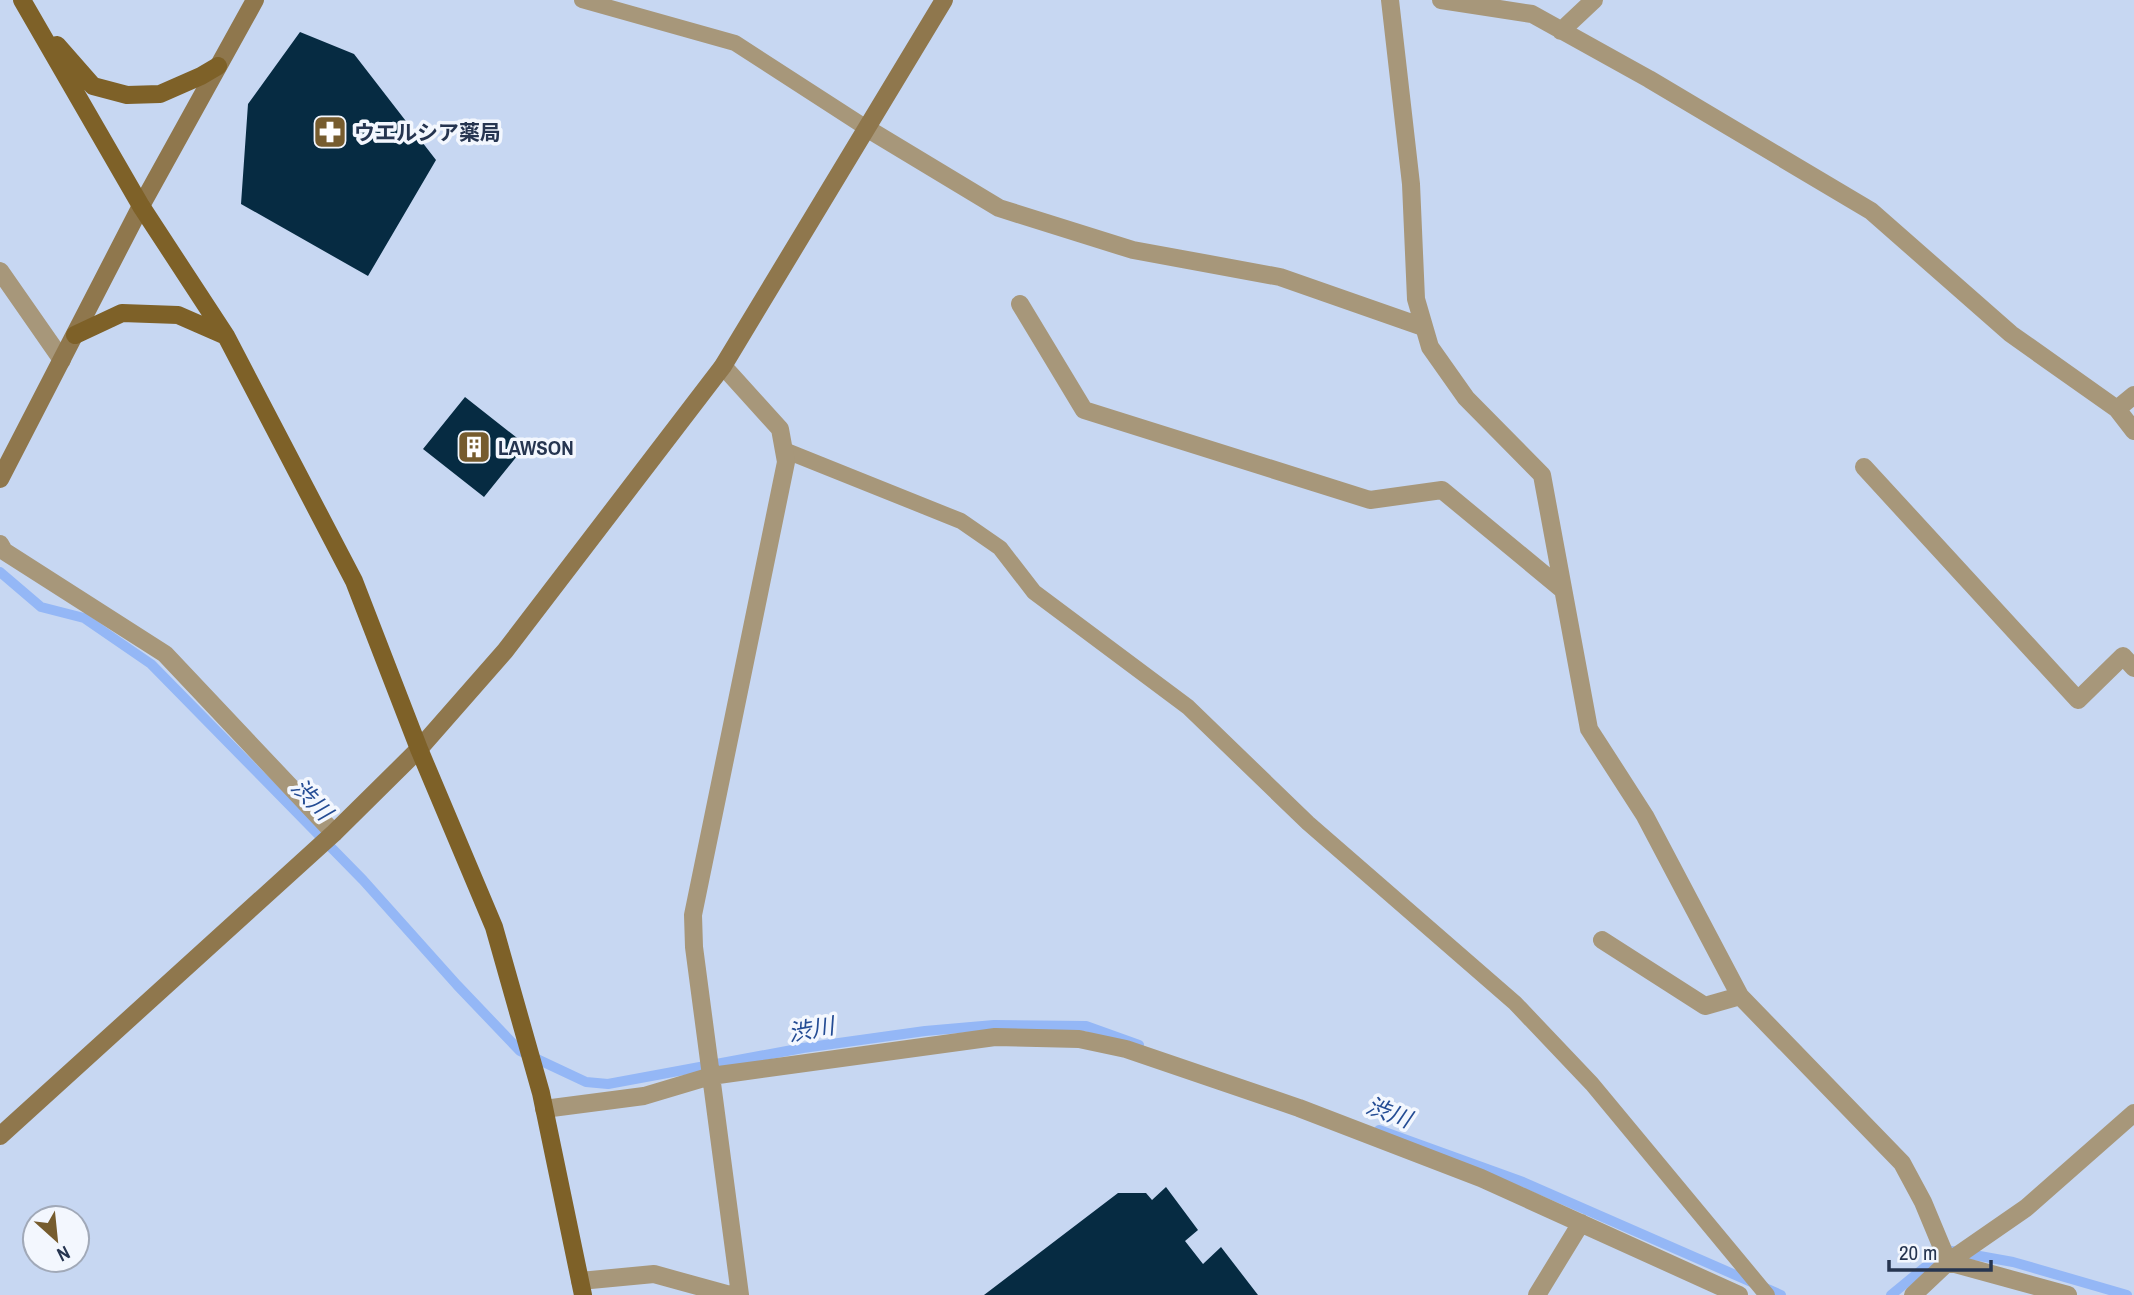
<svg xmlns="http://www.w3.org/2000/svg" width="2134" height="1295" viewBox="0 0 2134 1295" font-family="'Archivo Narrow','Noto Sans JP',sans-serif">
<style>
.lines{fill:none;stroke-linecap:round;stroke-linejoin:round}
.stream{stroke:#94b7f6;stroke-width:10}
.building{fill:#062b42}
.lane{stroke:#a7977a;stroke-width:16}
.street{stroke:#a7977a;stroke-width:18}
.secondary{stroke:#8f774d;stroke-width:18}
.primary{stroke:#7e6128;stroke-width:18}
.labels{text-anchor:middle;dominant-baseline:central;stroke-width:7;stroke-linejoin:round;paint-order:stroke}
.poi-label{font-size:21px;font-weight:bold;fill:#263550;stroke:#f3f7fe;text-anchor:start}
.water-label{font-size:23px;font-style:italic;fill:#244c94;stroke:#f3f7fe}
</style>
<rect width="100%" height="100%" fill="#c7d7f2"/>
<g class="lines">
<path class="stream" d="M0 572 41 607 84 618 151 664 363 880 457 985 520 1051 586 1082 608 1084 803 1048 925 1031 994 1025 1086 1026 1139 1045
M1379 1130 1523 1182 1781 1295
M1891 1295 1946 1250 2013 1262 2127 1295"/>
</g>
<path class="building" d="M300 32 354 54 436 160 368 276 241 204 248 104Z
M465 397 526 445 484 497 423 449Z
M1166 1187 1198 1230 1185 1241 1203 1264 1221 1247 1258 1295H984L1118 1193H1146L1152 1200Z"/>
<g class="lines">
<path class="lane" d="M582 0 735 43 868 129
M784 450 961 521 1000 548 1034 592 1188 707 1308 823 1515 1003 1592 1084 1767 1295"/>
<path class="street" d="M1390 0 1411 184 1416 299 1430 347 1466 398 1542 475 1589 729 1645 816 1740 996 1902 1163 1923 1202 1948 1262
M1441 0 1532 14 1649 79 1871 211 2011 334 2117 409 2134 431
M1561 31 1594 0
M868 129 999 208 1133 250 1280 277 1423 327
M0 271 62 360
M1020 304 1084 410 1370 500 1442 490 1563 590
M723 366 780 429 786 462 693 915 694 947 740 1295
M2117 409 2134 395
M1864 467 2078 700 2123 656 2134 668
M0 544 4 551 165 654 334 833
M1602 940 1705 1006 1740 996
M544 1109 644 1096 711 1076 995 1037 1079 1039 1126 1049 1299 1108 1481 1178 1739 1295
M1948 1262 2068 1295
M580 1281 654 1274 730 1295
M1537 1295 1581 1223
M1913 1295 1948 1262 2026 1208 2134 1113"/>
<path class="secondary" d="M0 479 141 206 255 0
M0 1136 334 833 419 749 505 651 723 366 944 0"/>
<path class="primary" d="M22 0 141 206 226 336 354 581 419 749 494 927 541 1093 583 1295
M57 45 93 86 127 95 160 94 201 76 218 66
M75 335 122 313 178 315 226 336"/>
</g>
<defs>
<symbol id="pharmacy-square" viewBox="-11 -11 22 22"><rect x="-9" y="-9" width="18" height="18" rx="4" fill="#765c2e" stroke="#f3f7fe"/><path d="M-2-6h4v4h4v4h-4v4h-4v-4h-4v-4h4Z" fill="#fff"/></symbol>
<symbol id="building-square" viewBox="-11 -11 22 22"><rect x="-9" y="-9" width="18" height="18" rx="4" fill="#765c2e" stroke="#f3f7fe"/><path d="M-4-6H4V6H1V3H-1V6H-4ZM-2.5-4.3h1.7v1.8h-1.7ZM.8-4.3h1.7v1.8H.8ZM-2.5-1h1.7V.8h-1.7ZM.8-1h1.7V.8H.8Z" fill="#fff"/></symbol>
</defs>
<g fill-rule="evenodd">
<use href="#pharmacy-square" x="311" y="113" width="38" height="38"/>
<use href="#building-square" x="455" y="428" width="38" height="38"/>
</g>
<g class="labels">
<g class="poi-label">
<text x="354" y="132">ウエルシア薬局</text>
<text x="498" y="447">LAWSON</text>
</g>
<g class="water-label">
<text transform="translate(312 799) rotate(46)">渋川</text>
<text transform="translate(811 1029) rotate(-10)">渋川</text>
<text transform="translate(1389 1112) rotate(20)">渋川</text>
</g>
</g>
<g transform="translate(56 1239) rotate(153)"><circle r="33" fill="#f3f7fe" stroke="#a1a9b8" stroke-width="2"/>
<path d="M0-5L12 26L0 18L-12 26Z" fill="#765c2e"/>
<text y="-10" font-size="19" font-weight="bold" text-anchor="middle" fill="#263550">N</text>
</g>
<path d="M1889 1260v10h102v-10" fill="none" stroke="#263550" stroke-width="3.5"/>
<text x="1899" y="1260" font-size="21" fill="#263550" stroke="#f3f7fe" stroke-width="5" paint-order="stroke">20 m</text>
</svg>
